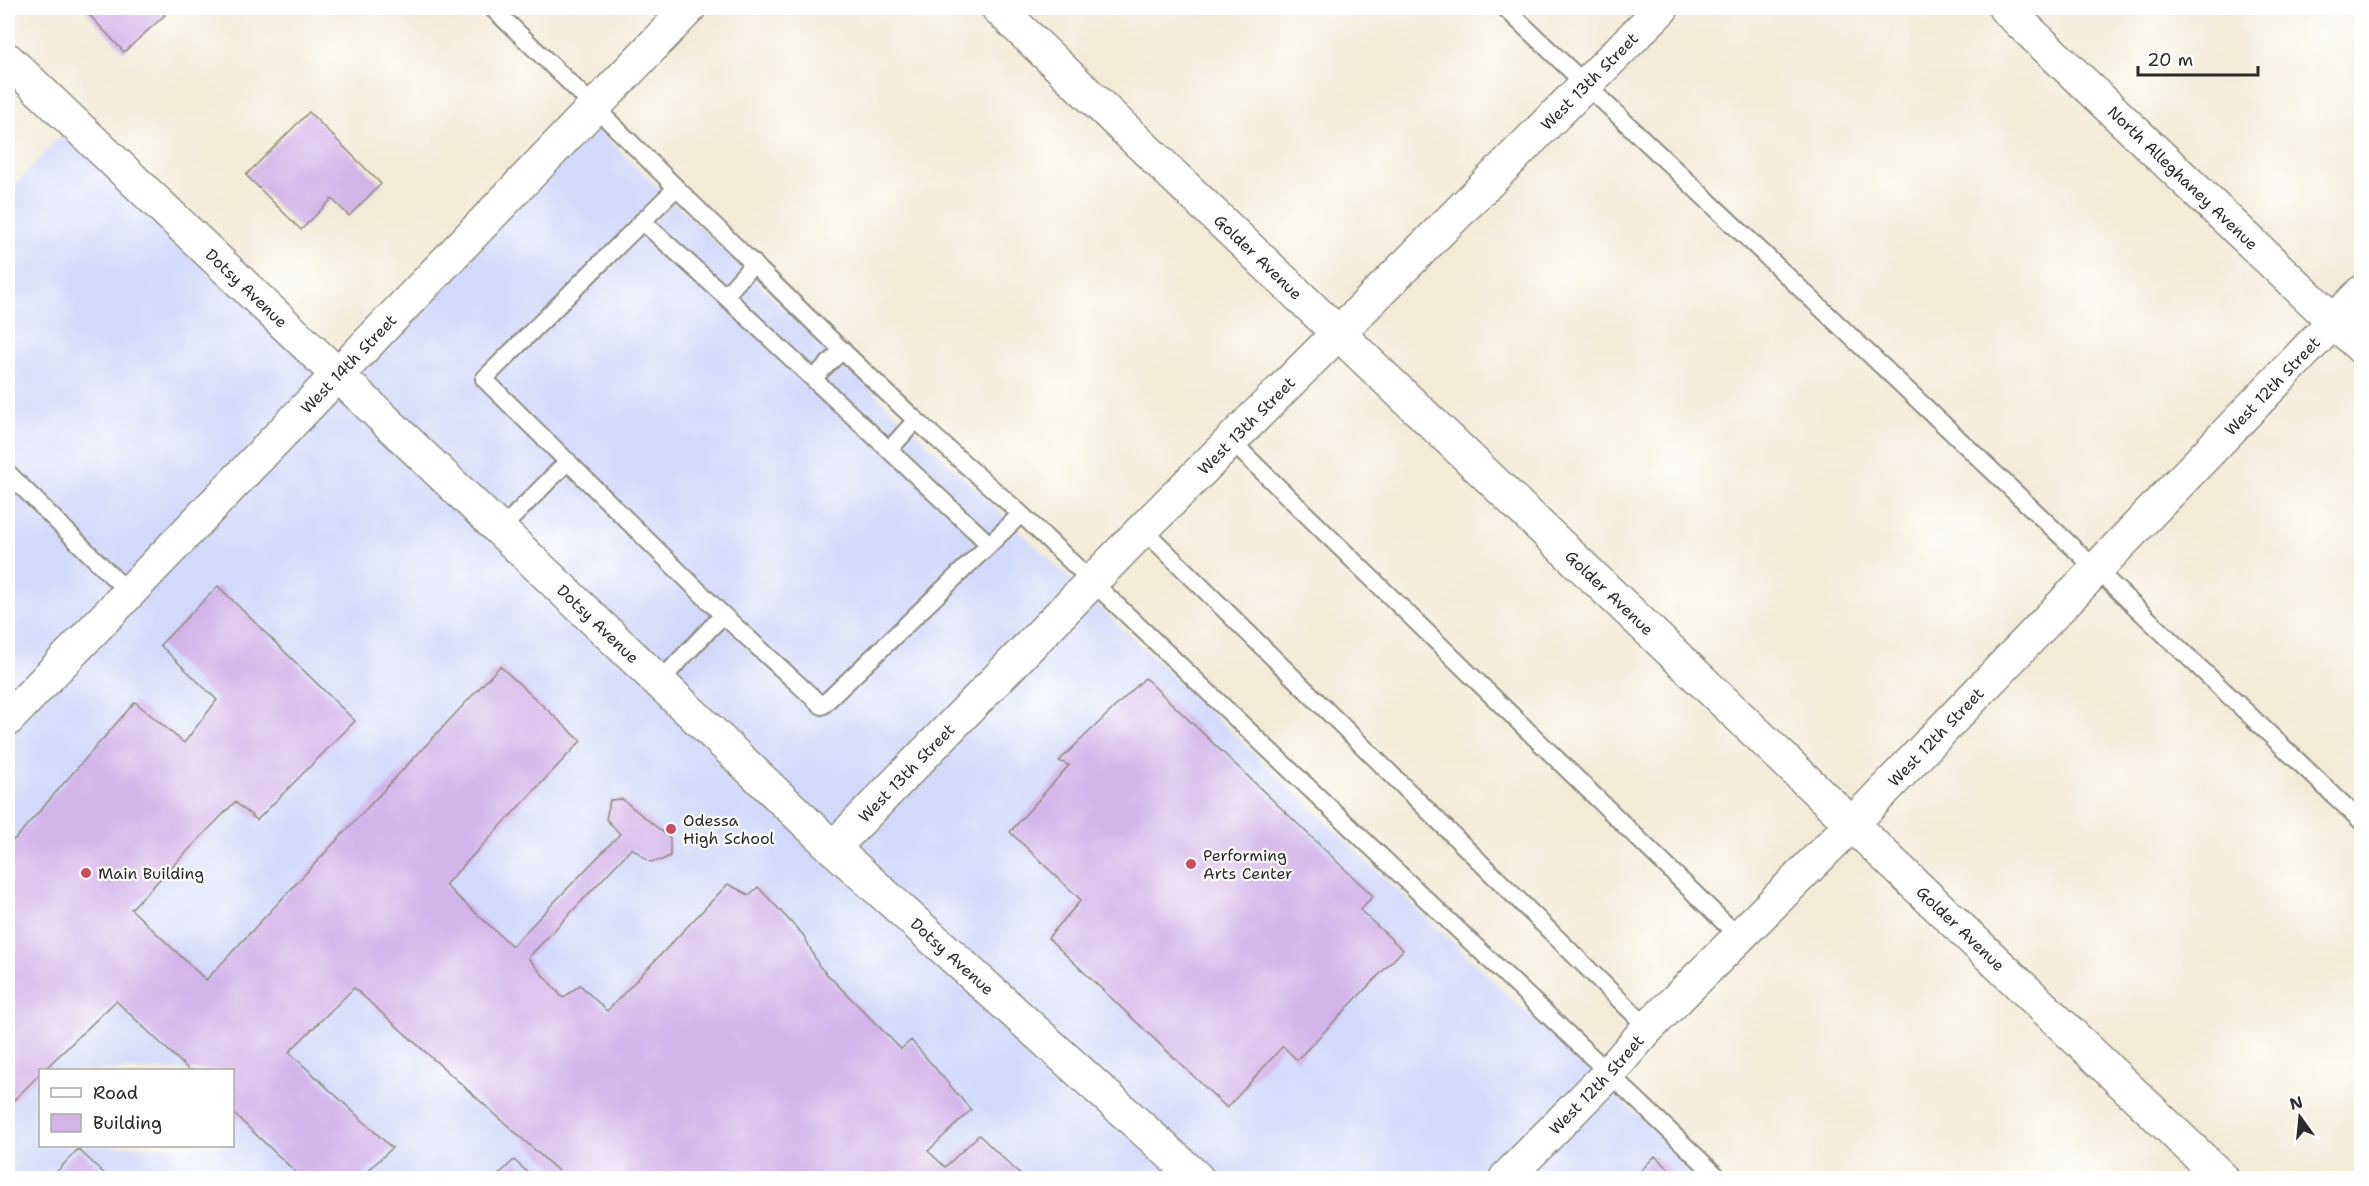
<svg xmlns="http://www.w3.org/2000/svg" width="2369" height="1186" viewBox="0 0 2369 1186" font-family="'Shantell Sans',sans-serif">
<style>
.built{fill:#d2d9f9;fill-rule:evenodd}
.building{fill:#d3b4e8}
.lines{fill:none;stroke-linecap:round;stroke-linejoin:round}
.lane-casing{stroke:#8e8b80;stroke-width:20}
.street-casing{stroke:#8e8b80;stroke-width:36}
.secondary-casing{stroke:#8e8b80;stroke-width:36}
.lane{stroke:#fff;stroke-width:16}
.street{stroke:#fff;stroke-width:33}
.secondary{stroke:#fff;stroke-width:33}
.poi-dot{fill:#d1495b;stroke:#fff;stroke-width:2}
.labels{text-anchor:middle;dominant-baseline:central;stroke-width:4.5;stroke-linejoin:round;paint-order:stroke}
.street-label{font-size:16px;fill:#2b2b2b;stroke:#fff}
.poi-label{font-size:16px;fill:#2b2b2b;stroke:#fff;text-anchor:start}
</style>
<rect width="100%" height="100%" fill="#fff"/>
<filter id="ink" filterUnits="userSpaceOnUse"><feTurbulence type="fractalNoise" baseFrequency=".0167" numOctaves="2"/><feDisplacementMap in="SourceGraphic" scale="12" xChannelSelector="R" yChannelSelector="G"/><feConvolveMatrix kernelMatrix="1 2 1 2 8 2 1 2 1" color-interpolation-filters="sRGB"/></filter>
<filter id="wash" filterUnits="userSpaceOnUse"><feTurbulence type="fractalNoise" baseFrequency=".008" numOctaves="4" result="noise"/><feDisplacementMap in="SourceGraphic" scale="24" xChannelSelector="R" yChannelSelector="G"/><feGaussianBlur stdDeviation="1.35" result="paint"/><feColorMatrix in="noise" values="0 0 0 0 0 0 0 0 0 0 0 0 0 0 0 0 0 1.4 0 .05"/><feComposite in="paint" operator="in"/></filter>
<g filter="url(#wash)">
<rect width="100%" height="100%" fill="#f2ebd5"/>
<path class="built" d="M585 118 1568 1052 1708 1178H8V193L67 128 338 375ZM40 1070H232V1146H40Z"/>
<g id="blocks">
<path class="building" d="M83 8H158L165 15 124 52Z
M309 112 381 184 349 216 332 199 301 230 246 175Z
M218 586 355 721 257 820 235 802 131 909 206 980 500 666 581 741 445 885 512 946 620 834 606 819 610 800 622 799 670 838V856L662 860 650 862 632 848 528 958 563 998 580 985 607 1011 728 884 749 895 758 887 804 936 819 966 901 1049 911 1040 971 1110 928 1151 945 1167 979 1135 1024 1178H566L354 988 289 1052 392 1148 360 1178H302L232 1112V1070H189L116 1001 44 1070H40V1074L8 1106V841L15 839 135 702 184 743 217 700 160 645Z
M1145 678 1373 896 1360 910 1403 950 1297 1060 1283 1046 1227 1108 1048 938 1081 900 1010 832 1069 765 1059 761Z
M78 1149 109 1178H51Z
M1655 1156 1679 1178H1634Z
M514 1160 534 1178H495Z"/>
</g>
</g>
<g filter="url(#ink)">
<use href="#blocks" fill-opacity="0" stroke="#8e8b80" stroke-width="1.5"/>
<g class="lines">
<defs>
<path id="lane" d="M492 8C635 143 771 286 916 420 951 452 986 483 1021 514L1719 1178
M1505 8 2362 822
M676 188 484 379 723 615 822 706 1021 514
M642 221 725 296 989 544
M725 296 754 263
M813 378 843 350
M1231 441 1739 937
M889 450 916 420
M8 473 129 593
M1143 529 1648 1028
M500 530 568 461
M659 682 723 615"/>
<g id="street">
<path id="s1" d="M2005 8 2362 348"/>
<path id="s2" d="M8 60 833 848 1197 1178"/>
<path id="s3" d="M833 848 1143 529 1662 8"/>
<path id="s4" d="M1506 1178 1608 1074 1648 1028 1852 824 2362 292"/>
</g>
<g id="secondary">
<path id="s5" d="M998 8 2222 1178"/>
<path id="s6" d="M8 719 689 8"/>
</g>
</defs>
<use href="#lane" class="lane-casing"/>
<use href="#street" class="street-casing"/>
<use href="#secondary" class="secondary-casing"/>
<use href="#lane" class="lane"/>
<use href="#street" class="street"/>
<use href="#secondary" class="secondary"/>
</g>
</g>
<g class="poi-dot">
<circle cx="671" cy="829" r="6"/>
<circle cx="1191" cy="864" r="6"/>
<circle cx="86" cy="873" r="6"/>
</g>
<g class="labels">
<g class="street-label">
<text stroke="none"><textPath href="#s3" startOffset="1077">West 13th Street</textPath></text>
<text stroke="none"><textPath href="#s1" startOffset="246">North Alleghaney Avenue</textPath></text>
<text stroke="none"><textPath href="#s5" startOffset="360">Golder Avenue</textPath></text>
<text stroke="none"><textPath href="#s2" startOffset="330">Dotsy Avenue</textPath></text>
<text stroke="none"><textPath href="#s6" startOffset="492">West 14th Street</textPath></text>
<text stroke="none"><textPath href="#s4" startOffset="1102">West 12th Street</textPath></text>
<text stroke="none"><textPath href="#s3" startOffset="591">West 13th Street</textPath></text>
<text stroke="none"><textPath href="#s5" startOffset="846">Golder Avenue</textPath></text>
<text stroke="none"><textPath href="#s2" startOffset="816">Dotsy Avenue</textPath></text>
<text stroke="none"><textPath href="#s4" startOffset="616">West 12th Street</textPath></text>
<text stroke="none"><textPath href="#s3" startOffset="105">West 13th Street</textPath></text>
<text stroke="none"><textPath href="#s5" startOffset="1332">Golder Avenue</textPath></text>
<text stroke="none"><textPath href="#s2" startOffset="1302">Dotsy Avenue</textPath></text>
<text stroke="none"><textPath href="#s4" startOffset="130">West 12th Street</textPath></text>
</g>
<g class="poi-label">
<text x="683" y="820">Odessa<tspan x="683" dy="18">High School</tspan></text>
<text x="1203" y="855">Performing<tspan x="1203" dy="18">Arts Center</tspan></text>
<text x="98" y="873">Main Building</text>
</g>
</g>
<rect width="2369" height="1186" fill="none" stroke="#fff" stroke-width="30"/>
<rect x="39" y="1069" width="195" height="78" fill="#ffffff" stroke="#aaaaaa" stroke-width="1.5"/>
<rect x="51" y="1088" width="30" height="9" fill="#ffffff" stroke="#aaaaaa" stroke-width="1.5"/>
<text x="93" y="1099" font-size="18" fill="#2b2b2b">Road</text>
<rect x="51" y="1114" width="30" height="18" fill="#d3b4e8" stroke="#aaaaaa" stroke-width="1.5"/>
<text x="93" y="1129" font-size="18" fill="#2b2b2b">Building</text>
<g transform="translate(2300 1117) rotate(345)" stroke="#ffffff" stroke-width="4.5" paint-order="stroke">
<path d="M0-4.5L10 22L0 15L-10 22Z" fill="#2b2b2b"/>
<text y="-9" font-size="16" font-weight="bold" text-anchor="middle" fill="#2b2b2b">N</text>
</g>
<path d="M2138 66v9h120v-9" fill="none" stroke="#2b2b2b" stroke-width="3"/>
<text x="2147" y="66" font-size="18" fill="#2b2b2b" stroke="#ffffff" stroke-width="4.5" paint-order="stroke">20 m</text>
</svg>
